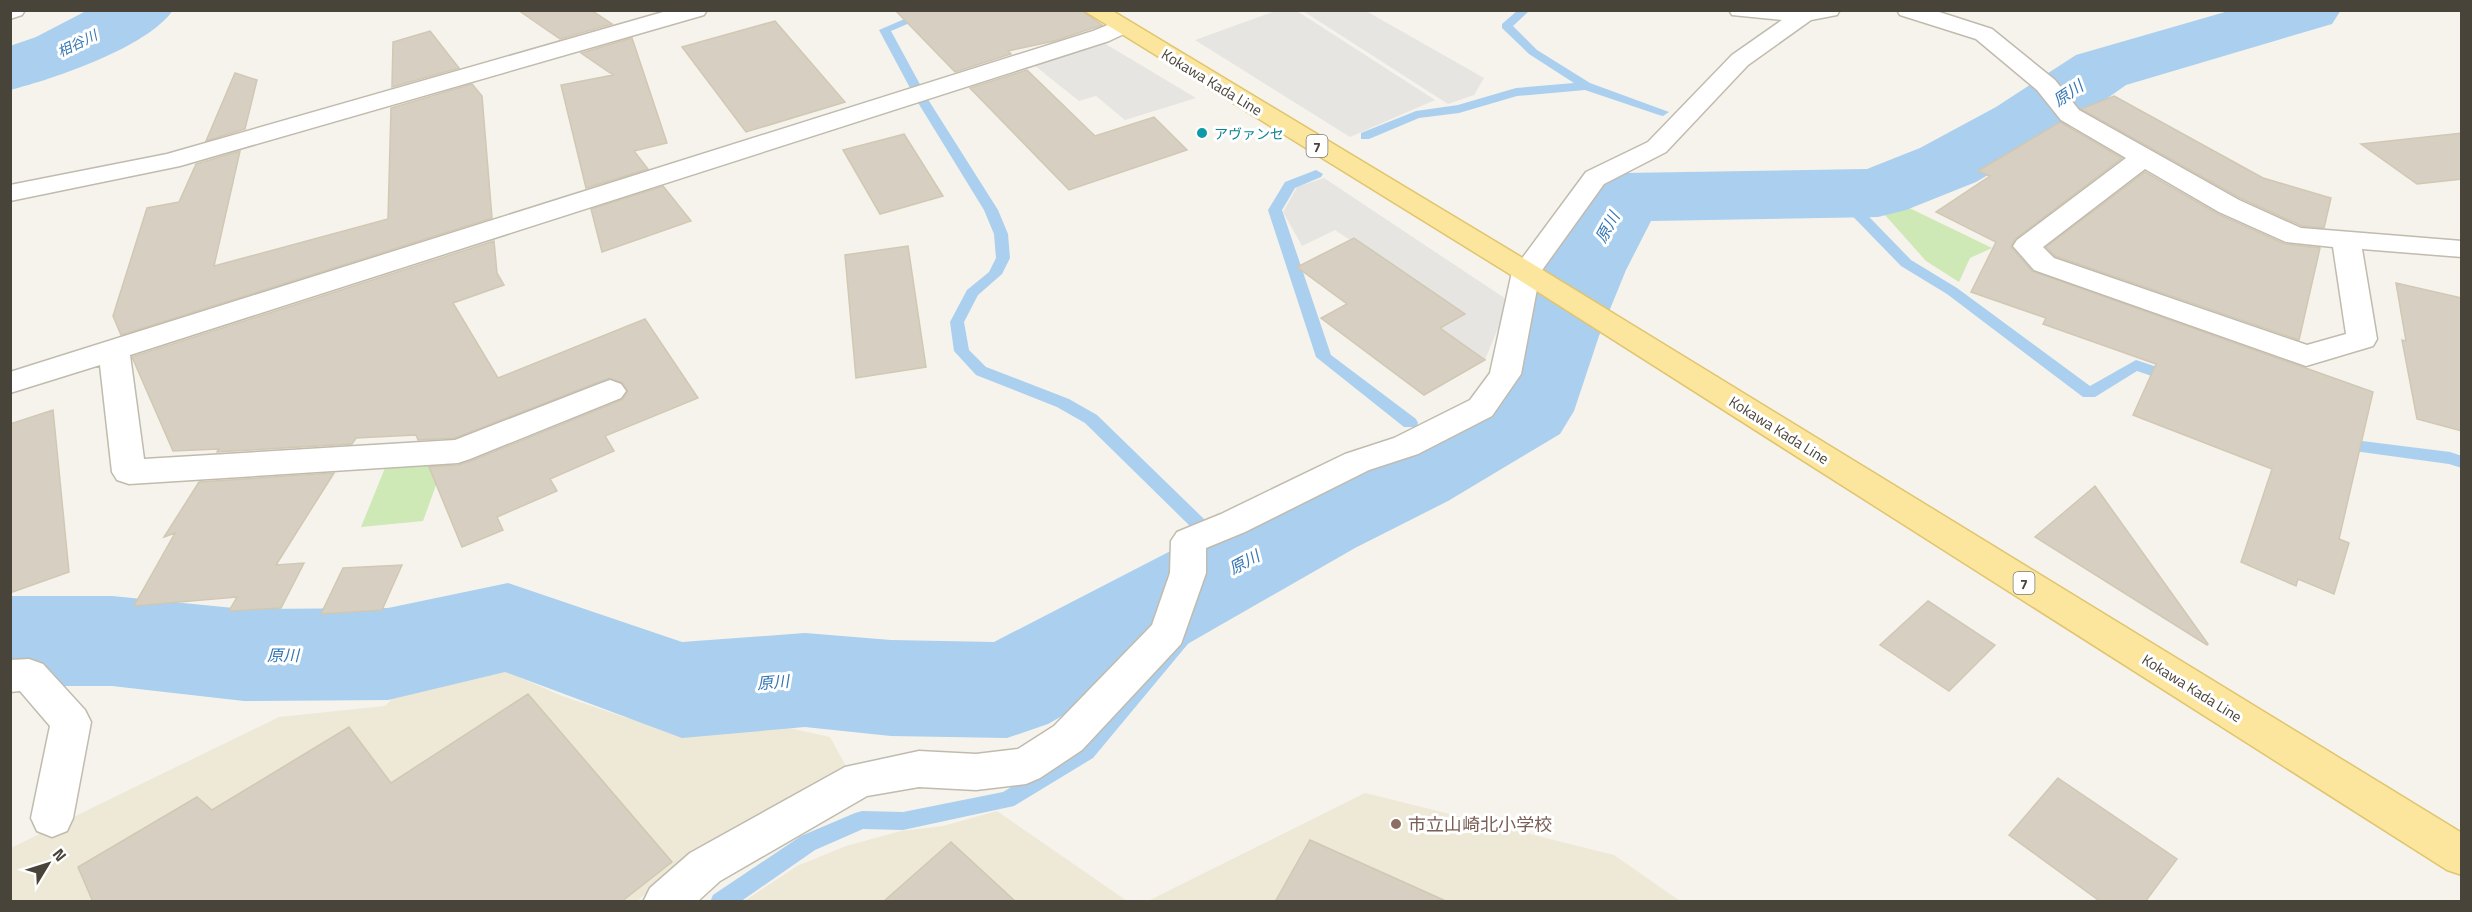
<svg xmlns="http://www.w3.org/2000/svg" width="2472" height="912" viewBox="0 0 2472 912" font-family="'Titillium Web','Noto Sans JP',sans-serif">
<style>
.education{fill:#eee8d6}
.green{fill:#cee8b6}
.parking{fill:#e7e5e2}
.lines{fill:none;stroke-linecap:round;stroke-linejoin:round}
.stream{fill:#aacfef;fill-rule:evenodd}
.river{fill:#aacfef;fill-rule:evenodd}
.building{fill:#d7cfc1;stroke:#d1c8b4;stroke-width:1.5}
.minor-casing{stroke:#c1bbae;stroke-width:3}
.tertiary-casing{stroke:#c1bbae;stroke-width:3}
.primary-casing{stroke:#e1c56d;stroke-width:3}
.minor{fill:#fff;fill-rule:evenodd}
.tertiary{fill:#fff;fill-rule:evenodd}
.primary{fill:#fce69e;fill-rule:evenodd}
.culture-dot{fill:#0f9aa8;stroke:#fff;stroke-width:2}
.education-dot{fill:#8d6e63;stroke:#fff;stroke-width:2}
.labels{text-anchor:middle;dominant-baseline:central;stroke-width:6;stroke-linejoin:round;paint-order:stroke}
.far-water-label{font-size:14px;font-style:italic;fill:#3376b4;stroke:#fff}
.far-culture-label{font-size:14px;fill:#0d838f;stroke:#fff;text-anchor:start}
.shield{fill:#fff;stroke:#807c74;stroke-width:1.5}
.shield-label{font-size:14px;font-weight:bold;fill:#494439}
.street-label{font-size:15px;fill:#494439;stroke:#fff}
.water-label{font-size:16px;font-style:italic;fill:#3376b4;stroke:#fff}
.near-education-label{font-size:18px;fill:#785e54;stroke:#fff;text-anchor:start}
</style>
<rect width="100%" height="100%" fill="#f5f3eb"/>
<path class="education" d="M491 665 562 696 627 718 789 728 830 737 848 770 690 857 637 901 11 902V848L98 805 279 717 385 706 406 684Z
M1365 793 1614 855 1680 901 1146 902Z
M997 811 1127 901 743 902 797 866 846 846 901 831 943 826Z"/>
<path class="green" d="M1899 203 1992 248 1970 258 1959 282 1926 261 1877 206Z
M444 463 423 521 361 527 385 468Z"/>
<path class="parking" d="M1278 10 1297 11 1435 100 1350 137 1195 40Z
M1303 11H1366L1484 78 1474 95 1448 104Z
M1104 43 1196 98 1125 120 1096 96 1079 101 1034 65Z
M1324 178 1509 301 1485 360 1440 328 1464 314 1445 300 1420 314 1414 279 1355 238 1350 240 1335 230 1302 246 1283 212 1297 187Z"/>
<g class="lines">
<path class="stream" d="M1518 10H1530L1513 26 1537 50 1590 83 1669 112 1663 116 1659 115 1585 90 1517 96 1459 113 1419 118 1369 139H1361V133L1416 111 1458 105 1516 88 1574 83 1529 54 1502 28V24Z
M923 11 933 13 891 31 929 101 998 210 1008 234 1010 258 1002 274 978 295 964 322 969 350 986 367 1069 399 1097 415 1204 519 1221 549 1212 615 1093 758 1014 806 903 830 863 829 815 850 740 902H710L713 895 801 836 855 813 862 811 903 812 1003 792 1079 746 1194 613 1203 549 1192 528 1085 423 1057 407 976 375 954 351 950 322 967 290 989 272 996 258 994 234 984 210 917 101 879 30Z
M1316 170 1323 174 1321 177 1295 188 1282 210 1331 355 1416 419 1418 423 1416 427H1404L1316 357 1268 210 1285 182Z
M1839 190 1844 191 1911 260 1957 288 2090 386 2136 360 2178 374 2180 378 2172 383 2137 371 2095 397H2083L1947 294 1901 266 1834 197 1832 194Z
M2338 438 2450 452 2462 456V468L2449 464 2332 448 2330 444 2332 440Z"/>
<path class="river" d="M88 10H173C148 47 54 79 10 90V46L36 37Z
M2232 10H2341L2332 24 2126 85 2050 139 1976 182 1906 210 1878 217 1651 221 1626 270 1599 336 1574 411 1560 434 1448 501 1355 548 1048 724 1007 738 891 736 805 727 682 738 505 672 388 700 244 701 112 686H10V596H112L244 609 388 608 508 583 682 642 805 633 891 640 994 642 1281 494 1376 451 1486 391 1540 270 1595 180 1623 173 1867 169 1920 148 1996 107 2076 55Z"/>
</g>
<path class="building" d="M518 10H591L612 24 560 39Z
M895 10H1081L1102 25 1054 41 1008 51 1011 54 955 72Z
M775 21 845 102 746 132 682 47Z
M430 31 459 68 392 87 393 42Z
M632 38 667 143 634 151 648 169 586 188 561 85 613 75 581 53Z
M1027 70 1095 136 1154 117 1187 150 1069 190 970 88Z
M235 73 257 80 245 129 206 141Z
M472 84 482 96 492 218 121 335 113 316 147 208 179 202 196 164 240 151 214 266 388 219 391 108Z
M2114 96 2263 178 2331 198 2324 228 2302 226 2240 198 2081 109Z
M2060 122 2122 158 2015 239 2011 247 2032 271 2373 392 2339 539 2349 543 2334 594 2298 579 2296 586 2241 562 2272 469 2133 415 2156 364 2043 324 2046 318 1971 292 1996 242 1936 212 1990 176 1978 171Z
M2462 133V179L2417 184 2361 144Z
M904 134 943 196 880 214 843 150Z
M2145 172 2218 214 2285 244 2320 248 2299 340 2055 256 2046 247Z
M663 186 691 221 602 252 591 209Z
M1354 238 1465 314 1440 328 1485 360 1424 395 1321 318 1347 304 1297 267Z
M494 241 497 273 504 285 453 303 498 378 645 319 698 398 605 436 614 451 550 479 557 491 497 517 503 530 462 547 429 467 458 465 471 461 622 400 628 391 623 383 609 378 455 438 418 440 416 435 356 438 352 444 217 452 219 449 173 451 132 357Z
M908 246 926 367 856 378 845 255Z
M2396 283 2462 298V431L2417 419 2402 340 2406 341Z
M53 410 69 572 10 593V424Z
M334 473 276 565 304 563 281 608 229 611 237 597 134 606 175 533 164 537 199 482Z
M2095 486 2208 644 2207 645 2035 537Z
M402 565 382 610 321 614 343 568Z
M1928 601 1995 645 1949 691 1880 645Z
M528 694 672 862 621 902H93L78 867 197 797 212 810 349 727 391 783Z
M2058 778 2177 859 2145 902H2101L2009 835Z
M1310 840 1448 902H1275Z
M951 842 1016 902H883Z"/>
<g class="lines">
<defs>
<path id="minor" d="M10 10H25L22 15 10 19Z
M1729 10H1840L1837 15 1811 20 1748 65 1666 152 1604 184 1540 273 1521 374 1492 416 1418 454 1369 470 1245 532 1206 548V573L1181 644 1082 750 1040 778 1026 784 976 790 919 787 867 796 720 881 697 902H643L650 888 690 853 845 767 919 751 976 754 1018 749 1054 726 1152 625 1170 573 1171 541 1177 532 1221 514 1345 454 1394 438 1470 400 1490 373 1512 272 1586 172 1648 142 1732 55 1782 20 1732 15Z
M1897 10H1933L1992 29 2055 80 2079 110 2239 200 2301 228 2462 241V257L2362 249 2377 339 2373 346 2306 366 2034 270 2013 246 2017 240 2126 158 2061 120 2037 90 1976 39 1900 15ZM2145 169 2219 212 2286 242 2333 247 2346 334 2307 345 2054 258 2043 247Z
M1120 20 1128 22 1131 27 1128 32 1109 41 130 355 144 459 455 440 599 384 610 380 621 384 626 391 621 398 470 459 458 463 129 484 117 480 112 472 100 365 10 393V372L1093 31Z
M29 659 43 664 85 710 91 722 73 818 67 831 52 837 37 831 31 818 50 726 20 691 10 692V660Z"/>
<path id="tertiary" d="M670 10H707L704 15 180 166 10 201V185L167 154Z"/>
<path id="primary" d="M1083 10H1111L1536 266 2462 833V875L2447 870 1516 278Z"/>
</defs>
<use href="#minor" class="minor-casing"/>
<use href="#tertiary" class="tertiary-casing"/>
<use href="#primary" class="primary-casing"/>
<use href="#minor" class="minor"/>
<use href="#tertiary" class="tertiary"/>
<use href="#primary" class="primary"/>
</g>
<circle class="culture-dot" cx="1202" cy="133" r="6"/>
<circle class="education-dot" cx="1396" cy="824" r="6"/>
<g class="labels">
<g class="far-water-label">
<text transform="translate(77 43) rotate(-26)">相谷川</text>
</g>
<g class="far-culture-label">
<text x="1214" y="133">アヴァンセ</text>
</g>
<g class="shield">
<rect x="1306.5" y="135" width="21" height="22" rx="4.5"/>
<rect x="2013.5" y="572" width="21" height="22" rx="4.5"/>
</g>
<g class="shield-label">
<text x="1317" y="146">7</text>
<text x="2024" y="583">7</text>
</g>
<g class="street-label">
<text transform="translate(1212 82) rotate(31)">Kokawa Kada Line</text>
<text transform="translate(1779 430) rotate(32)">Kokawa Kada Line</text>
<text transform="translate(2192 688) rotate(32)">Kokawa Kada Line</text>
</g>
<g class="water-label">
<text transform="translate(2068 93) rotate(-34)">原川</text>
<text transform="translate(1607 227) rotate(-61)">原川</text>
<text transform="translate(1244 562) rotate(-28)">原川</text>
<text x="283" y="655">原川</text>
<text transform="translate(773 682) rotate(-5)">原川</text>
</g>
<g class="near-education-label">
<text x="1408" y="824">市立山崎北小学校</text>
</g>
</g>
<rect width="2472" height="912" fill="none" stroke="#494439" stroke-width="24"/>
<g transform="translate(48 864) rotate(52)" stroke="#ffffff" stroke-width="4.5" paint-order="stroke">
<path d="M0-4.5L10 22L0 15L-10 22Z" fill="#494439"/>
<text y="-9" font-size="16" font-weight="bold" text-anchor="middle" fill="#494439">N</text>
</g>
</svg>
